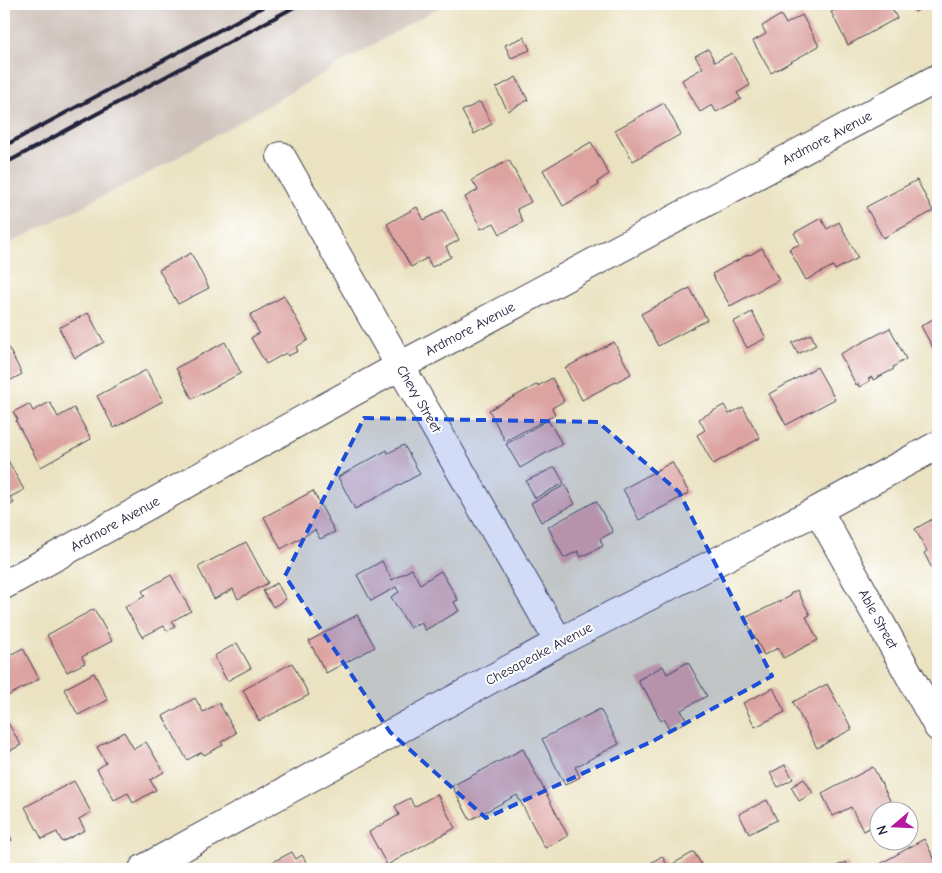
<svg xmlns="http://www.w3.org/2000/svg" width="942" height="873" viewBox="0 0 942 873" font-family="'Comic Neue',sans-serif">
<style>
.industrial{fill:#cec1ba}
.building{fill:#dca3a0}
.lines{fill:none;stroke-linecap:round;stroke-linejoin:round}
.minor-casing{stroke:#403f4f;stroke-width:30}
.minor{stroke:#fff;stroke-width:28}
.rail{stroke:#22223b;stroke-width:4}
.marked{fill:#1d4ed8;fill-opacity:0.2;stroke:#1d4ed8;stroke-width:4;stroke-dasharray:10 6;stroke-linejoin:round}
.labels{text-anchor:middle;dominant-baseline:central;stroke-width:4;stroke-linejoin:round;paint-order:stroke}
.street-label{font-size:14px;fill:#22223b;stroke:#fff}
</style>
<rect width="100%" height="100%" fill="#fff"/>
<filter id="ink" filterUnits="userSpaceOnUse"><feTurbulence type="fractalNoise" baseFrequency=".02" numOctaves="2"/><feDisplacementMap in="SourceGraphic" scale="10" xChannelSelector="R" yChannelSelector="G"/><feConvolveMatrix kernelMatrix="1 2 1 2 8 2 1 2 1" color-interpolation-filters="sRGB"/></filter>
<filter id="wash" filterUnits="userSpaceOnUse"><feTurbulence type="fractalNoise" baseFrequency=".0096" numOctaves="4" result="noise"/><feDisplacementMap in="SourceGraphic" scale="20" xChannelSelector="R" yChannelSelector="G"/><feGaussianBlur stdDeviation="1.12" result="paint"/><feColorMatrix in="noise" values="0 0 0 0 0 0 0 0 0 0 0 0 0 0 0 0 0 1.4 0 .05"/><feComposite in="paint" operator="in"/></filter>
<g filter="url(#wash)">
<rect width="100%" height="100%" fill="#eae2c0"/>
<path class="industrial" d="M4 4H444L157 169 4 246Z"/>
<g id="blocks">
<path class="building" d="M847 4H889L897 18 848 45 831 12Z
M911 4H930L915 12Z
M781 15 786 24 802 15 819 46 771 73 753 41 766 34 762 26Z
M524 37 530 50 511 58 505 45Z
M708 49 715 62 732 53 750 85 737 93 741 99 716 112 712 105 700 112 682 80 703 68 695 56Z
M516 77 528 100 508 111 496 88Z
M480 102 492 124 474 134 462 111Z
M664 103 681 134 633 161 615 130Z
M591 142 609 174 597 182 599 185 563 206 543 170Z
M509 160 531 202 517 209 523 222 500 234 494 223 481 229 465 197 478 190 472 180Z
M917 180 933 211 883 238 866 207Z
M417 207 424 220 443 210 459 240 446 247 451 257 432 267 427 258 411 267 387 224Z
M821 218 827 229 839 222 858 258 835 270 833 266 806 280 789 249 800 244 794 233Z
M762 248 779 280 730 306 712 274 749 254 750 255Z
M191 253 209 288 178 304 159 270Z
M690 288 707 320 658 346 641 314Z
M284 296 308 340 296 347 298 351 288 356 286 353 266 364 251 338 259 333 250 315Z
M752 312 766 338 747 348 733 322Z
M88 313 104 342 75 358 59 328Z
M938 316V357L921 326Z
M890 328 906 359 893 367 894 369 873 380 872 377 868 379 870 381 859 387 858 384 856 385 840 354Z
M811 334 816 345 798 354 792 343Z
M4 339 22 374 4 384Z
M225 342 241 373 192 399 176 368Z
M614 342 631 374 582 400 565 368Z
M817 367 835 399 786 425 769 394Z
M146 370 163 401 114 428 97 396Z
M552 378 564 401 552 408 555 415 505 441 489 410 538 384V386Z
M50 402 58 417 74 408 91 439 41 467 16 421 18 420 13 412 29 404 33 411Z
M724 405 729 414 743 407 760 438 713 464 697 435 705 430 699 419Z
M548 420 562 444 520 468 506 444Z
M404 445 420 474 355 509 338 477 387 450 388 453Z
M4 453 24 490 10 497 14 503 4 509Z
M672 462 689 493 639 520 623 489Z
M555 467 564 483 535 498 526 481Z
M565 485 575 504 541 522 531 503Z
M313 491 335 532 320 539 315 530 281 549 264 517Z
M596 501 613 532 600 539 603 546 581 557 578 551 564 558 548 527Z
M938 516V577L937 578 924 553 927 551 915 529Z
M246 542 268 583 238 599 233 589 214 599 198 567Z
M382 561 392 580 412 569 420 584 441 571 458 600 454 602 459 611 425 630 421 622 410 628 391 597 399 592 396 587 371 601 357 575Z
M171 575 191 611 172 621 175 627 167 631 164 626 142 637 125 607 145 596 142 591Z
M277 583 286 599 273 607 263 591Z
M797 590 810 615 806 617 818 640 783 658 778 648 764 655 745 618 791 596 790 594Z
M94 609 112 641 82 657 85 663 67 672 47 635Z
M357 615 375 647 326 673 309 641Z
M237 643 251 668 227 681 214 656Z
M23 648 39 679 4 698V658Z
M688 662 707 696 681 710 687 721 670 730 664 719 661 721 644 688 642 689 638 680 663 666 667 674Z
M292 663 309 695 259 721 243 690Z
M94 673 108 700 78 715 64 689Z
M827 684 852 729 817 748 793 702Z
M773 688 785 712 755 727 743 703Z
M195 698 203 712 219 703 236 733 221 742 223 745 204 755 202 752 187 760 163 716Z
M600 709 619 744 575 767 580 777 565 785 542 739Z
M8 723 21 745 6 753 4 749V725Z
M124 732 134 749 146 742 164 772 150 780 156 790 133 803 128 793 114 800 97 769 106 763 97 747Z
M523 749 568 836 545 848 517 795 470 820 452 786Z
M785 765 793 779 778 787 770 773Z
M873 767 895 810H880V823L863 831 851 807 833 816 822 794Z
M804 779 813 793 799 801 791 787Z
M74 781 91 812 79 819 85 830 62 842 57 832 42 839 25 807Z
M437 794 455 828 387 865 369 832 399 815 395 806 410 798 414 807Z
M767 800 777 820 749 834 739 814Z
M4 825 12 840 4 845Z
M924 839 938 866V869H883L880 864Z
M292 852 296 859 302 855 310 869H274L271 863Z
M694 852 704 869H673L671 865Z
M662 856 669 868 667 869H646L645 867Z
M846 862 849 869H830Z"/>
</g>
</g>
<g filter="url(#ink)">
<use href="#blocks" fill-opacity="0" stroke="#403f4f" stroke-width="1"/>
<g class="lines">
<defs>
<path id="minor" d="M281 156 400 366 559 642
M818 510 938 727
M4 585 400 366 938 78
M143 869 559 642 818 510 938 445"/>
</defs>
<use href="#minor" class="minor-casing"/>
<use href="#minor" class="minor"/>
<path class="rail" d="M4 146 268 4
M4 164 300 4"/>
</g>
</g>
<path class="marked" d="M364 418 598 422 679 492 772 676 655 740 486 818 390 732 285 576Z"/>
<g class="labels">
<g class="street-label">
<text transform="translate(827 138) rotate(-28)">Ardmore Avenue</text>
<text transform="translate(470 329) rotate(-28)">Ardmore Avenue</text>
<text transform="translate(419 399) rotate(60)">Chevy Street</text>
<text transform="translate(115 524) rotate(-29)">Ardmore Avenue</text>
<text transform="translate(878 619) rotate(61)">Able Street</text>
<text transform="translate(539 654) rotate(-28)">Chesapeake Avenue</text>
</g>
</g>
<rect width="942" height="873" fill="none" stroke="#fff" stroke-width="20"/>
<g transform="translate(894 826) rotate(251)"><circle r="24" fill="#ffffff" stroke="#a7a7b1"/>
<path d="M0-4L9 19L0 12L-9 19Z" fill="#b5179e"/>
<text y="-8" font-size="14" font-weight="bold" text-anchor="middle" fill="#22223b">N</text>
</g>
</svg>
